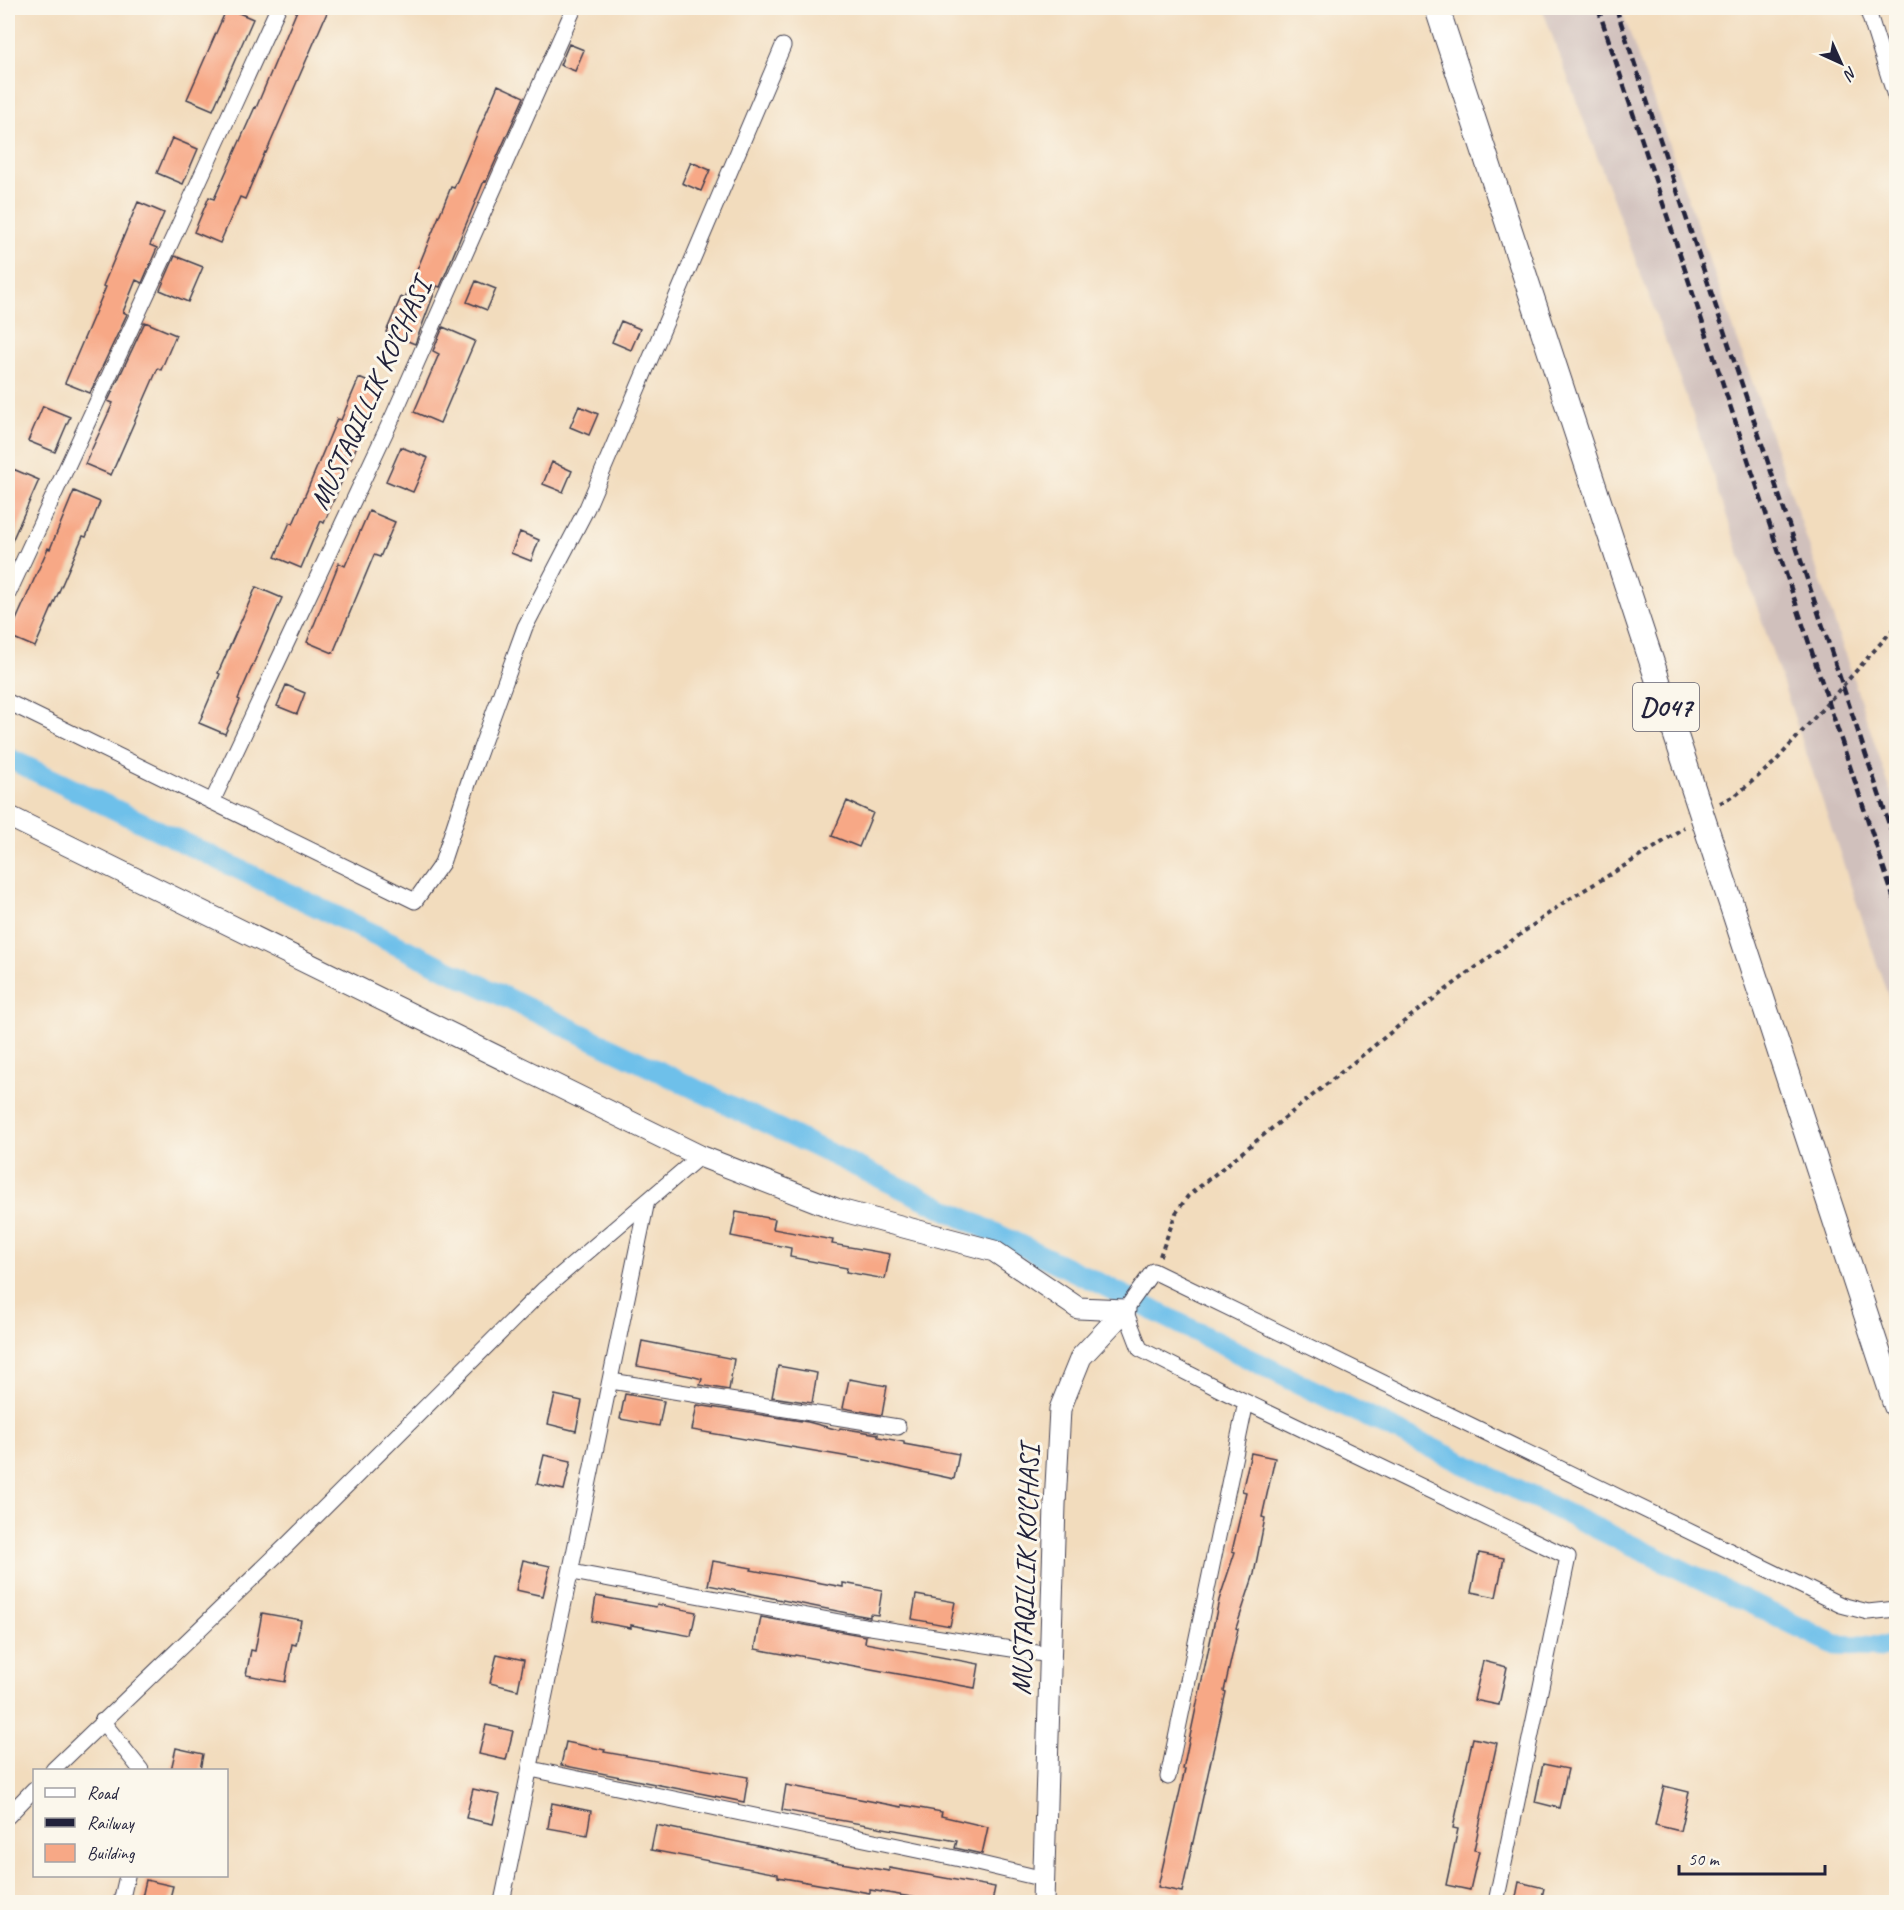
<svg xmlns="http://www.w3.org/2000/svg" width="1904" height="1910" viewBox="0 0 1904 1910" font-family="Caveat,sans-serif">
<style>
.industrial{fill:#d0c0bc}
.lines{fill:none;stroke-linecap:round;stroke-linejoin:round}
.canal{stroke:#6ec0ea;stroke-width:21}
.building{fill:#f7a886}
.street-casing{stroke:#413e4e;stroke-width:17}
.secondary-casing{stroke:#413e4e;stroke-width:23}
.primary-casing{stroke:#413e4e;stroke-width:26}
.path{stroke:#413e4e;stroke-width:4;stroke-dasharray:4.5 4.5;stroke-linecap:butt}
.street{stroke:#fff;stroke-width:15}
.secondary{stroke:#fff;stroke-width:21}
.primary{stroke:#fff;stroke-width:24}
.rail{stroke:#22223b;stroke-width:4.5;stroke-dasharray:9 4.5;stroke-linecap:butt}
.labels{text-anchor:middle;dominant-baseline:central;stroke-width:6;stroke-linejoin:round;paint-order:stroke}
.shield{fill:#fbf7ec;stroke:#636270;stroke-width:1.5}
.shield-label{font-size:27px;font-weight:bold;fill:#22223b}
.street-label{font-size:28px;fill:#22223b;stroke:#fbf7ec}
</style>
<rect width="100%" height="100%" fill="#fbf7ec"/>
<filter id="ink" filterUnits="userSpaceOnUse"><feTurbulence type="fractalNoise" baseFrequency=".0167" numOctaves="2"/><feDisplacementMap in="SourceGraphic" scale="12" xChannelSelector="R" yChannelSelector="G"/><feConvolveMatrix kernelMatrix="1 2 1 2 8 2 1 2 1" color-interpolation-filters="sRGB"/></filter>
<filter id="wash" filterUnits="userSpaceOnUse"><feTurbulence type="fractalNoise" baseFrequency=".008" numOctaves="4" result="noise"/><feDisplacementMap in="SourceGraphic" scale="24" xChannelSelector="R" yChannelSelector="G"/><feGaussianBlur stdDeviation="1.35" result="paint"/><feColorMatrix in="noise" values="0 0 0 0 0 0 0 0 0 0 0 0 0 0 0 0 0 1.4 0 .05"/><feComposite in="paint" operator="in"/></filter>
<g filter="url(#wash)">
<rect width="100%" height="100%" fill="#f2dcbd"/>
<path class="industrial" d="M1542 8H1621L1793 498 1896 807V1020L1690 407Z"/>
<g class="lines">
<path class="canal" d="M8 758 1107 1287 1292 1380 1836 1645 1883 1647 1896 1643"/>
</g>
<g id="blocks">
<path class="building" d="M227 8 253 19 213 110 187 99Z
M298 8H329L266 153 265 152 245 199 240 197 220 243 194 232 209 197 214 199 255 107 256 108Z
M569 44 584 50 575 71 560 65Z
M498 85 524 97 486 182 484 181 440 287 437 286 415 344 386 332 401 297 405 299 451 187 454 188Z
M172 138 198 149 183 184 157 173Z
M691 162 710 170 701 191 682 183Z
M138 202 164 213 150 245 157 248 142 283 136 280 123 312 127 314 90 393 65 383 106 287 103 286Z
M175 256 203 267 188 302 160 290Z
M476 281 496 289 487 310 467 302Z
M621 321 640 329 631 350 612 342Z
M145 322 176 335 161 370 158 368 111 475 85 464 113 403 108 401Z
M443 327 475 341 440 423 414 412 439 354 433 351Z
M359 378 385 389 370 423 367 422 324 523 321 521 301 568 275 557 290 522 293 524 337 419 341 420Z
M43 406 70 417 55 452 28 441Z
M579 406 598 414 589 435 570 427Z
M401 447 428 458 413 492 386 481Z
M552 462 572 471 563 492 543 484Z
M13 469 39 480 8 550V481Z
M74 491 100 502 86 537 83 536 35 647 9 636 48 548 50 549Z
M369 511 395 522 380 557 374 555 333 653 307 642 339 563 345 566Z
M520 532 539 540 531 561 511 553Z
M256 587 282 598 238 699 240 700 225 734 199 723 220 674 218 673Z
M286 685 305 693 297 714 277 706Z
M847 801 873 813 859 847 832 836Z
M736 1212 775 1219 773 1229 833 1240 832 1244 890 1254 885 1279 846 1272 847 1268 790 1257 791 1248 731 1236Z
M642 1341 734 1359 729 1390 700 1385 702 1379 691 1376 637 1366Z
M778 1366 817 1373 812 1403 772 1397Z
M849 1379 887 1386 882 1415 843 1408Z
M625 1394 664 1401 659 1426 620 1419Z
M555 1395 582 1401 576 1431 548 1424Z
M697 1405 808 1422 839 1430 840 1428 878 1434V1437L904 1442V1444L959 1454 954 1479 861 1459 692 1430Z
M1251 1453 1275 1458 1262 1517 1265 1518 1254 1574 1236 1628 1238 1629 1224 1691 1226 1692 1182 1892 1158 1887 1185 1769H1183L1219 1600 1235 1552 1232 1551 1246 1492 1242 1491Z
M544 1455 571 1461 564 1490 537 1484Z
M1479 1553 1504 1558 1496 1597 1471 1592Z
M523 1560 550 1566 543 1596 516 1590Z
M713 1561 752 1568 751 1570 843 1587V1583L882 1590 878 1615 870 1614V1617L847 1613 708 1585Z
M916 1595 955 1602 950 1626 912 1619Z
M596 1596 656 1607 657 1604 696 1612 691 1636 631 1625V1628L592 1621Z
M262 1613 301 1620 296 1645 292 1644 285 1682 246 1675 251 1650 255 1651Z
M761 1617 866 1636 865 1643 979 1664 975 1688 795 1655 794 1656 755 1649Z
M497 1654 524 1660 518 1690 490 1683Z
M1483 1661 1507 1667 1499 1705 1474 1700Z
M486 1725 513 1731 506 1760 479 1754Z
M1473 1738 1497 1743 1474 1850 1479 1851 1470 1890 1446 1885 1458 1829 1453 1828Z
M566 1742 605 1750 604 1752 748 1777 744 1802 561 1765Z
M176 1748 203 1754 200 1770H171Z
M1543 1764 1568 1769 1559 1808 1535 1802Z
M786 1785 902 1807V1805L942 1812 941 1816 988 1827 982 1854 955 1848 957 1841 782 1810Z
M1664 1786 1689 1792 1680 1831 1655 1825Z
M473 1789 500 1795 493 1824 466 1818Z
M552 1803 591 1811 587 1835 548 1828Z
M656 1825 835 1862 889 1871V1868L995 1887 992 1902H940L870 1890V1893L778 1877V1874L651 1850Z
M146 1880 173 1886 169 1902H141Z
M1519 1882 1544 1888 1541 1902H1515Z"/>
</g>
</g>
<g filter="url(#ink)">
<use href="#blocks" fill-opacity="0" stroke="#413e4e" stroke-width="1.5"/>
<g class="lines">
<defs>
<path id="street" d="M1867 8 1896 99
M8 594 179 225 278 8
M8 702 415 901 442 863 469 781 525 627 587 508 783 46
M212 802 394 414 574 8
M611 1381 898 1427
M572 1572 845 1623 1050 1655
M102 1721 141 1770
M531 1769 960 1859 1044 1879
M53 1770 287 1545 543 1290 700 1156
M1168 1777 1246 1402
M8 1816 34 1789
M121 1902 127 1876
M502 1902 647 1201
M1496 1902 1568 1557 1223 1391 1140 1349 1125 1310 1153 1271 1841 1605 1868 1612 1896 1609"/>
<path id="secondary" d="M8 816 700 1156 836 1209 994 1251 1078 1308 1125 1310
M1043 1902 1055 1505 1060 1409 1081 1357 1125 1310"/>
<path id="primary" d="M1437 8 1896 1406"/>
</defs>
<use href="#street" class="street-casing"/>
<use href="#secondary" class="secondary-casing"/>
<use href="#primary" class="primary-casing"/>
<path class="path" d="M1720 803 1736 795 1775 762 1896 626
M1160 1256 1176 1213 1188 1196 1411 1016 1495 953 1563 903 1657 846 1684 827"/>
<use href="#street" class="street"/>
<use href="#secondary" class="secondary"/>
<use href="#primary" class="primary"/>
<path class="rail" d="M1598 8 1896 905
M1616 8 1896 845"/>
</g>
</g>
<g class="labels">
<rect class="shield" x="1633" y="683" width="66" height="48" rx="4.5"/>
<g class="shield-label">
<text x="1666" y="707">D047</text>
</g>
<g class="street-label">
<text transform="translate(370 394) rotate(-65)">MUSTAQILLIK KO'CHASI</text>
<text transform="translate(1025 1570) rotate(-88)">MUSTAQILLIK KO'CHASI</text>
</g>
</g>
<rect width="1904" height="1910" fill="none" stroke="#fbf7ec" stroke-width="30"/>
<rect x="33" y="1769" width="195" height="108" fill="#fbf7ec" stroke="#a4a2a5" stroke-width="1.5"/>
<rect x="45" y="1788" width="30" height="9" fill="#ffffff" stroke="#a4a2a5" stroke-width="1.5"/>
<text x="87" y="1799" font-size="18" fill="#22223b">Road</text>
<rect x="45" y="1818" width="30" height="9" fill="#22223b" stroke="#a4a2a5" stroke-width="1.5"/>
<text x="87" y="1829" font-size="18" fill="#22223b">Railway</text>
<rect x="45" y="1844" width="30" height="18" fill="#f7a886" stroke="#a4a2a5" stroke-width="1.5"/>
<text x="87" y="1859" font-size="18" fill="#22223b">Building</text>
<g transform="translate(1841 63) rotate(135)" stroke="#fbf7ec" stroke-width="4.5" paint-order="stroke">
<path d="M0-4.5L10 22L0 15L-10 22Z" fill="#22223b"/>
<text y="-9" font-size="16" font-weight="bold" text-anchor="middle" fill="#22223b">N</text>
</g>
<path d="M1679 1865v9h146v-9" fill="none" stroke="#22223b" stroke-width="3"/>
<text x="1688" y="1865" font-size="18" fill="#22223b" stroke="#fbf7ec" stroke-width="4.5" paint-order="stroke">50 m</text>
</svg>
